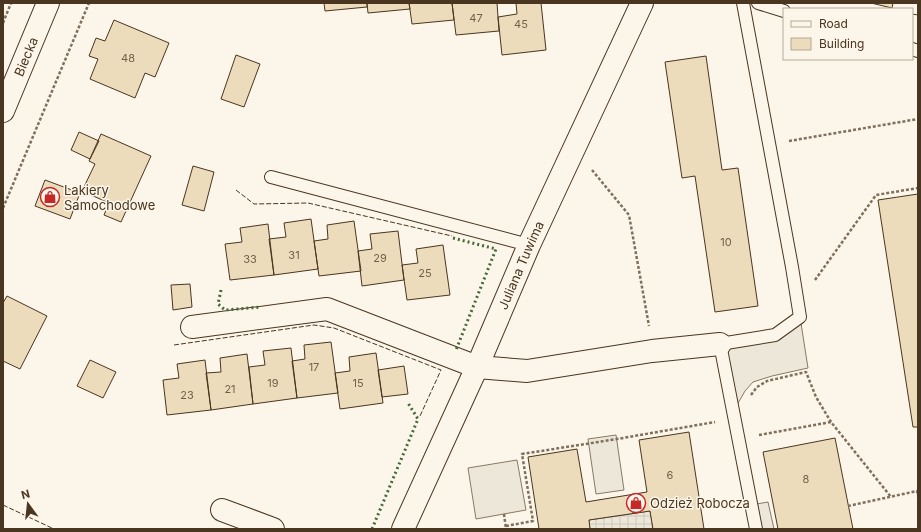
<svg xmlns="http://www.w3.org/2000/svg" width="921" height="532" viewBox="0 0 921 532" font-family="Inter,sans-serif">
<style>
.parking{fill:#ede7d9;stroke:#887966}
.plaza{fill:url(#plaza-grid);stroke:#887966}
.building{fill:#ecdcbc;stroke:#4a3520}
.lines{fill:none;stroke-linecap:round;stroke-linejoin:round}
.lane-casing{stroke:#4a3520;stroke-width:14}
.street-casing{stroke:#4a3520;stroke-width:24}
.secondary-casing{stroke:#4a3520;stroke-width:24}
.path{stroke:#7f6f5c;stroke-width:2.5;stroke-dasharray:3 2;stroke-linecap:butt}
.lane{stroke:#fbf6e9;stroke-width:12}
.street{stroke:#fbf6e9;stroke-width:22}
.secondary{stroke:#fbf6e9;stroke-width:22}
.hedge{stroke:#436837;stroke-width:3;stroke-dasharray:2 3;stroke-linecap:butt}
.fence{stroke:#4a3520;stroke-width:1;stroke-dasharray:5 2;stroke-linecap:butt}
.labels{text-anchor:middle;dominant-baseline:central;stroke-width:3;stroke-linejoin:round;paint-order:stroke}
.number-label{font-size:11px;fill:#725f47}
.street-label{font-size:13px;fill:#4a3520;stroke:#fbf6e9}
.poi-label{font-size:13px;fill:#4a3520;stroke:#fbf6e9;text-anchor:start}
</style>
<defs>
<pattern id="plaza-grid" width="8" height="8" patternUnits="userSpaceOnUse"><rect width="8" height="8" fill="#ede7d9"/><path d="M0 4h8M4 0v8" fill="none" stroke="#cdc7ba"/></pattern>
</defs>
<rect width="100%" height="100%" fill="#fbf6e9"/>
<path class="parking" d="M800 317 808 368 772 376 753 382 745 391 737 405 720 344 775 335Z
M616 435 624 490 596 494 588 439Z
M517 460 526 510 476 519 468 468Z
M768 502 774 529H756L751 505Z"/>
<path class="plaza" d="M650 511 653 529H590L589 520Z"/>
<path class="building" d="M324 3H367V7L325 11Z
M367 3H409L410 9 368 13Z
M409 3H452L454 20 412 24Z
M452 3H497L499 31 456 35Z
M516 3H541L546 50 502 55 498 17 517 14Z
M871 3H893L892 8Z
M114 20 169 43 155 77 145 73 135 98 90 79 98 59 89 56 96 38 105 41Z
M236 55 260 64 244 107 221 99Z
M706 56 722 170 738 168 758 306 715 312 695 176 682 178 665 62Z
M79 132 99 141 90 159 71 150Z
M101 134 151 156 121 222 104 215 109 203 82 191 95 164 89 161Z
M193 166 214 172 204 211 182 205Z
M45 180 80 193 70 219 35 206Z
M918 194V427H913L878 200Z
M311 219 318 269 274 275 269 239 286 237 284 223Z
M354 221 361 271 319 276 314 241 328 239 327 225Z
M268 224 274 275 230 280 225 244 242 242 240 228Z
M398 231 404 280 362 286 358 251 372 249 370 234Z
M443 245 450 295 407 300 402 265 418 263 416 249Z
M190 284 192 307 173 310 171 285Z
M7 296 47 316 20 369 3 361V303Z
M331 342 338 393 297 398 292 361 305 359 304 345Z
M291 348 297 398 253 404 249 367 265 365 263 351Z
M376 353 383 403 340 409 335 373 350 371 349 357Z
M247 354 253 404 211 410 206 373 221 372 220 358Z
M90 360 116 372 103 398 77 386Z
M205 360 211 410 167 415 163 380 179 378 177 364Z
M404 366 408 394 382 397 378 370Z
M689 432 704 529H653L650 511 589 520 590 529H539L528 457 577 449 586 502 647 492 639 440Z
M835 438 853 529H778L763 452Z"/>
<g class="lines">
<defs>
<path id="lane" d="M743 3 792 267 800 317 775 335 720 344 756 529
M758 3 784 11
M912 49 918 51
M271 177 529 245"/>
<g id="street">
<path d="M192 327 327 309 477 367 527 371 652 351 720 344"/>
<path d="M222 510 273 529"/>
<path id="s1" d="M403 529 477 367 529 245 642 3"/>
</g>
<g id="secondary">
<path id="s2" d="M3 111 48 3"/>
</g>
</defs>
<use href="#lane" class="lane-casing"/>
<use href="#street" class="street-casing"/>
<use href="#secondary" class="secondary-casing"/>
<path class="path" d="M3 23 11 3
M789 141 918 119
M592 170 629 215 649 326
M3 208 89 3
M815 280 876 195 918 188
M751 395 757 387 767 381 806 372 816 397 831 422
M759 435 831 422 891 497
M848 506 917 491 918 496
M504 514 506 529
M506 526 533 521 522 454 617 439 715 422"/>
<use href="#lane" class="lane"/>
<use href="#street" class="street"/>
<use href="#secondary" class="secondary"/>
<path class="hedge" d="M453 238 496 249 456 350H455
M221 290 218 304 225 310 261 307
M372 529 418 419 408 403"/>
<path class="fence" d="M912 14 918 15
M236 190 254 204 308 203 452 236
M174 345 314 325 334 328 441 370 420 416
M3 505 54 529"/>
</g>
<defs>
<symbol id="shop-ring" viewBox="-11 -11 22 22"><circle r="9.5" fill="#fbf6e9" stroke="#c62828" stroke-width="1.5"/><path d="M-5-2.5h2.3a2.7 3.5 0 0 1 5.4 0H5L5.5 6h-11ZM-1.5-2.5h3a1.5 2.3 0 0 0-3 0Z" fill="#c62828"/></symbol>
</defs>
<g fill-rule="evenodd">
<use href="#shop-ring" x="39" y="186" width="22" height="22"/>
<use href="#shop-ring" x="625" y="492" width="22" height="22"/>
</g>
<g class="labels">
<g class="number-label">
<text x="476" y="18">47</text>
<text x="521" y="24">45</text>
<text x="128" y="58">48</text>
<text x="726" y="242">10</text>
<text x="294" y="255">31</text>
<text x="380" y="258">29</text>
<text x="250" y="259">33</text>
<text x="425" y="273">25</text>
<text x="314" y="367">17</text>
<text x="273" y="383">19</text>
<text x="358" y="383">15</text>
<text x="230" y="389">21</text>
<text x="187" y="395">23</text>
<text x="670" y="475">6</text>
<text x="806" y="479">8</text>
</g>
<g class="street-label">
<text stroke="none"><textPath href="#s2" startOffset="59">Biecka</textPath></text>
<text stroke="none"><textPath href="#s1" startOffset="289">Juliana Tuwima</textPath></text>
</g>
<g class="poi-label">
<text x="64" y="190">Lakiery<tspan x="64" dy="15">Samochodowe</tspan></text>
<text x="650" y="503">Odzież Robocza</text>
</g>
</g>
<rect width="921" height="532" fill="none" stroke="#4a3520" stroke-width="8"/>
<rect x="783" y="8" width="130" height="52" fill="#fbf6e9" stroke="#b4a999"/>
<rect x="791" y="21" width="20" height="6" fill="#fbf6e9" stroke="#b4a999"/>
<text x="819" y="28" font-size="12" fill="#4a3520">Road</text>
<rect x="791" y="38" width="20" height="12" fill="#ecdcbc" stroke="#b4a999"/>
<text x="819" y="48" font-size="12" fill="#4a3520">Building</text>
<g transform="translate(28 504) rotate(345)" stroke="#fbf6e9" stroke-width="3" paint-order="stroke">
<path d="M0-3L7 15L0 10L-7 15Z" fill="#4a3520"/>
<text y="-6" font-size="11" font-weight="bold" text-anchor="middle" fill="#4a3520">N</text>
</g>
</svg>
